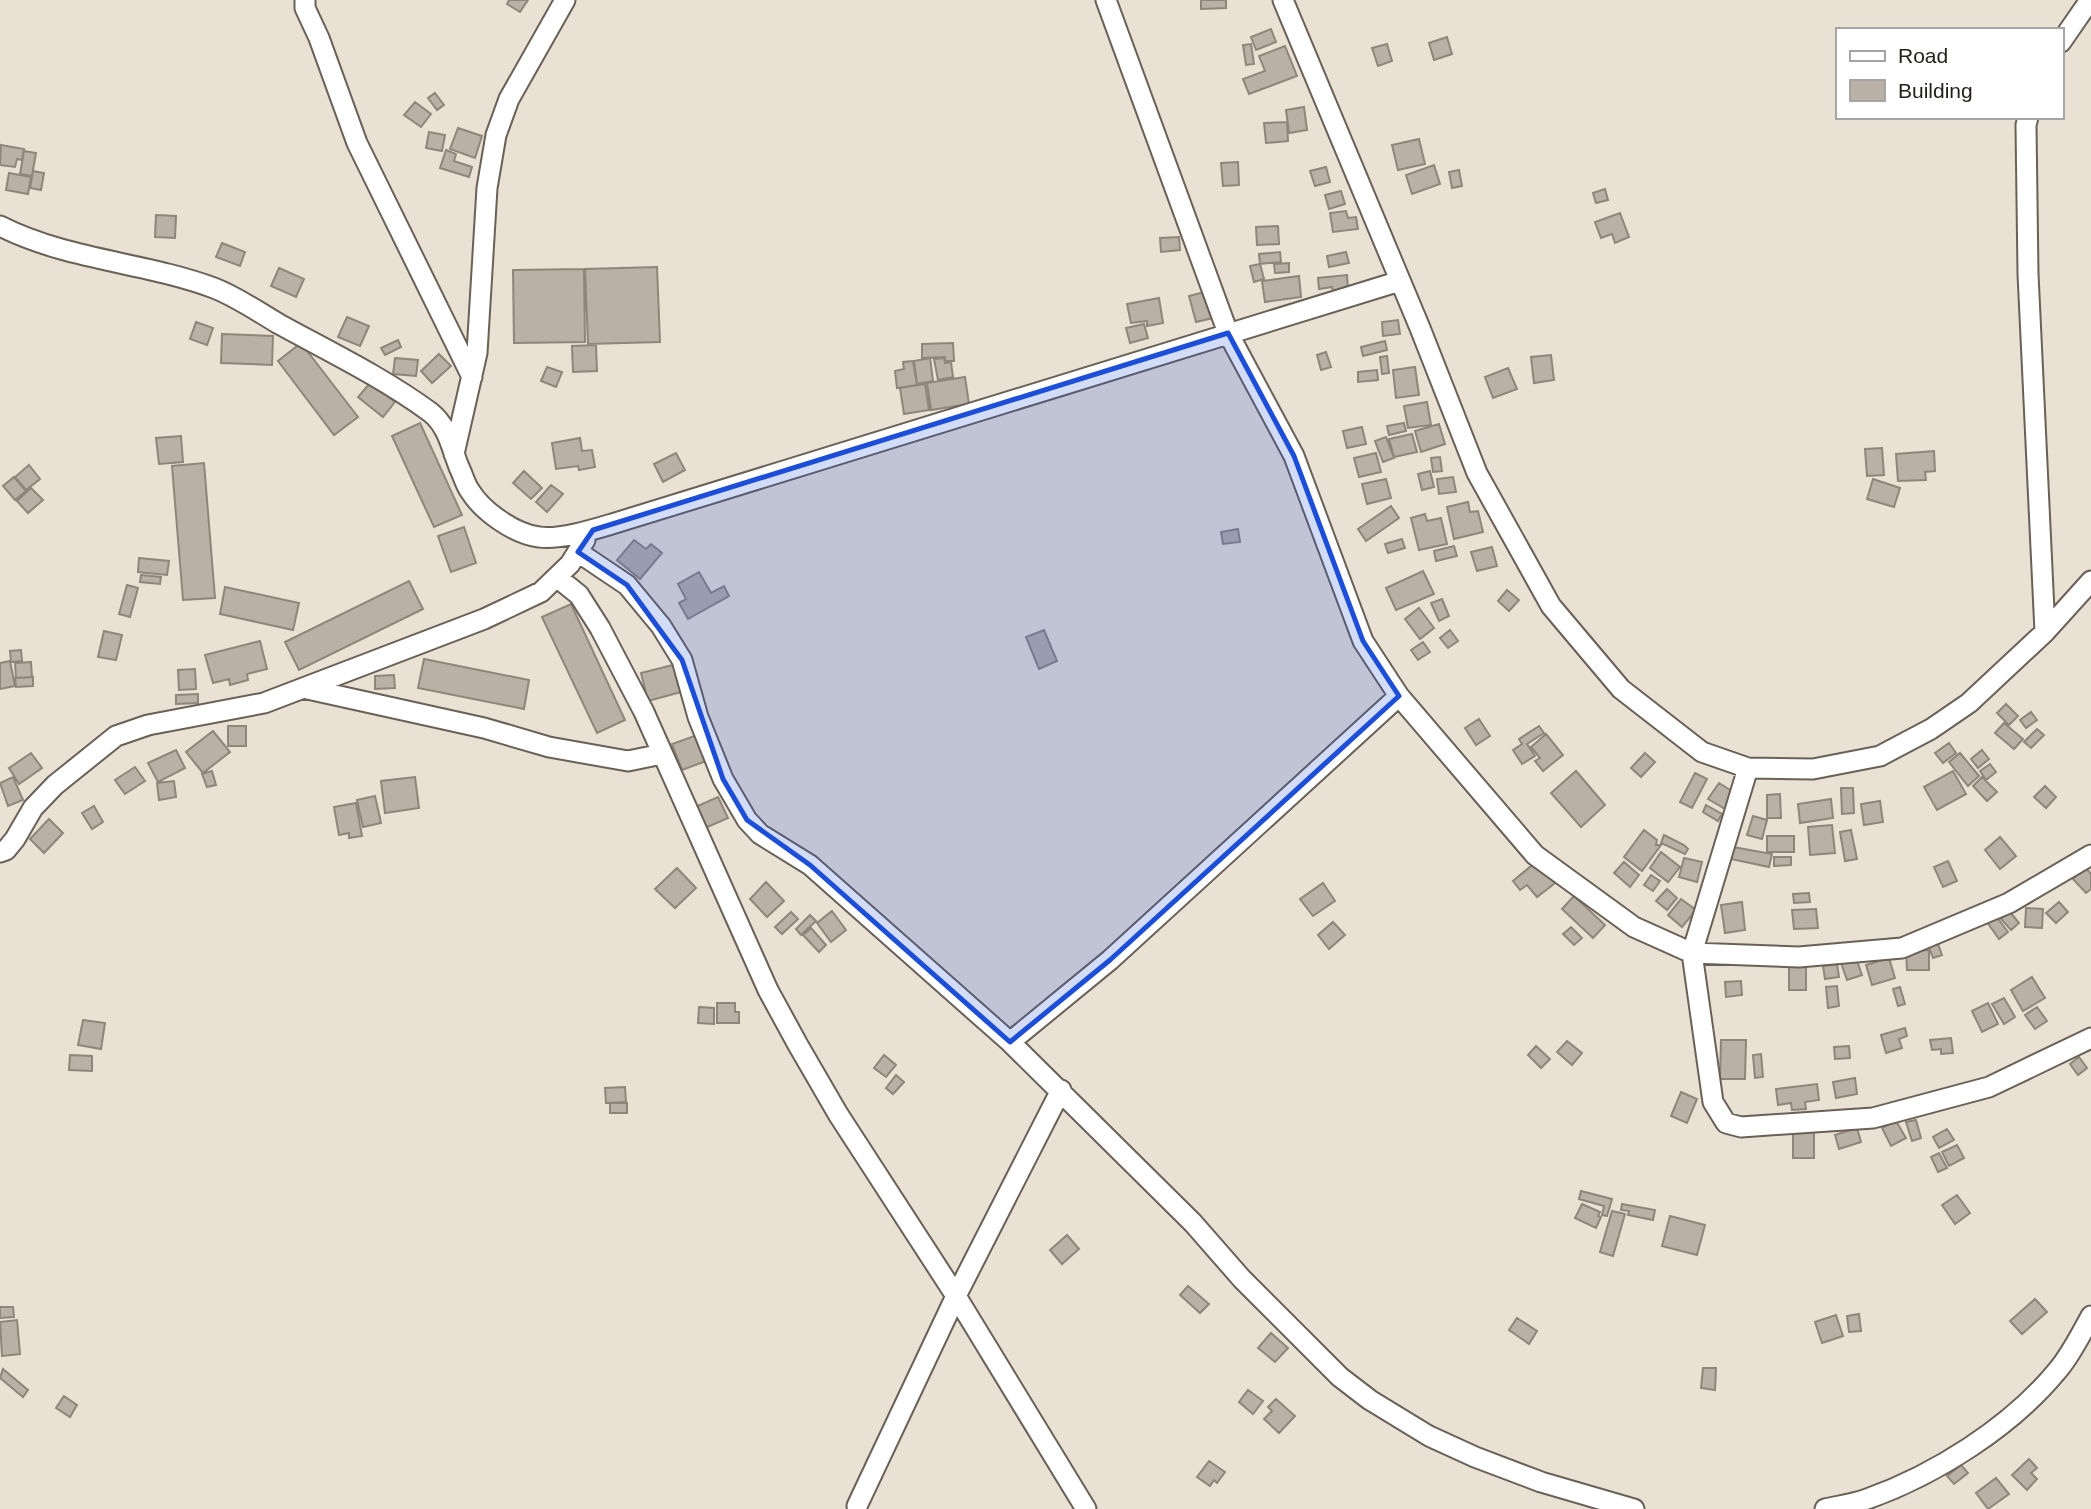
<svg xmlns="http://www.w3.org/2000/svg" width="2091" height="1509" viewBox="0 0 2091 1509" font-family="Arial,sans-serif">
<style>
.building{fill:#bab1a6;stroke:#8e867b;stroke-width:2}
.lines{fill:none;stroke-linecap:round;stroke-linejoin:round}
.street-casing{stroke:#696156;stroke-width:23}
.street{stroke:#fff;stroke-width:19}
.marked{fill:#1d4ed8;fill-opacity:0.2;stroke:#1d4ed8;stroke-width:5;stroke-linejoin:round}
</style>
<rect width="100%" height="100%" fill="#eae1d5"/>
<path class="building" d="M509 0H528L520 12 507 4Z
M1201 0H1226V8L1201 9Z
M1271 29 1276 42 1256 50 1251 37Z
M1447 37 1452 54 1434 60 1429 43Z
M1251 44 1254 64 1246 65 1243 45Z
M1387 44 1392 61 1378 66 1372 48Z
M1285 46 1297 76 1249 94 1243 79 1265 71 1259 56Z
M435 93 444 105 437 110 428 98Z
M415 102 431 114 421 127 404 115Z
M1304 107 1307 130 1289 133 1286 110Z
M1287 122 1288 141 1266 143 1264 123Z
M458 128 482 136 475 158 450 149Z
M429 132 445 135 442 151 426 148Z
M1419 139 1425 164 1398 170 1392 145Z
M1 145 24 149 22 160 17 159 15 167 0 165Z
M446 150 456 154 454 161 472 167 469 177 440 168Z
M24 151 36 153 32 176 20 174Z
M1238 162 1239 185 1223 186 1221 163Z
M1434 165 1440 184 1412 194 1406 175Z
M1326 167 1330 182 1315 186 1310 171Z
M1459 170 1462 186 1452 188 1449 172Z
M33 171 44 173 41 190 30 188Z
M9 173 31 177 28 194 6 190Z
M1605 189 1608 200 1596 203 1593 193Z
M1341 191 1345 204 1329 209 1325 195Z
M1346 211 1348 218 1356 217 1358 229 1333 232 1330 213Z
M1620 213 1629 237 1615 243 1612 234 1601 238 1595 222Z
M156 215 176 216 175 238 155 237Z
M1278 226 1279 244 1257 245 1256 227Z
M1179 237 1180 250 1161 252 1160 238Z
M222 243 245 252 240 266 216 257Z
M1280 252 1281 262 1260 264 1259 254Z
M1346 252 1349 263 1329 267 1327 256Z
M1289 263V272L1275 273 1274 264Z
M1260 264 1264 279 1254 282 1250 266Z
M657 267 660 342 588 344 585 269Z
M279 268 304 279 296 297 271 286Z
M584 269 585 342 514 343 513 270Z
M1347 275 1348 290 1333 292 1332 287 1319 289 1318 278Z
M1299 276 1301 297 1265 302 1262 281Z
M1205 292 1213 318 1196 322 1189 296Z
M1159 298 1163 323 1147 326V321L1131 323 1127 304Z
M347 317 369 326 360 346 338 337Z
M1398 320 1400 334 1383 336 1382 322Z
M196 322 213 328 207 345 190 339Z
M1144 324 1148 338 1130 343 1126 328Z
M222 334 273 336 272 365 221 363Z
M398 340 401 347 385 355 381 348Z
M1385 341 1387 350 1363 356 1361 347Z
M301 343 358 417 334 435 278 361Z
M953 343 954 361H945V357L922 358V344Z
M596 345 597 371 573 372 572 346Z
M1326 352 1331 367 1321 370 1317 355Z
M439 354 451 366 432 383 421 371Z
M1551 355 1554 380 1534 383 1531 357Z
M1387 356 1389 373 1382 374 1380 357Z
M395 358 418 360 416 376 393 374Z
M930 358 933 381 917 384 914 361Z
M944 358 945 363 951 362 953 377 938 380 934 359Z
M913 361 917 385 897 388 895 371 904 369 903 362Z
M547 367 562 372 556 387 541 381Z
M1415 367 1419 395 1396 398 1393 370Z
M1508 368 1517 389 1493 398 1485 377Z
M1377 370 1378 380 1358 382V372Z
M965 377 969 404 931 410 927 383Z
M371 382 395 402 383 417 358 397Z
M925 384 929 410 904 414 900 388Z
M1427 402 1431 425 1408 428 1404 406Z
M420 423 462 515 434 527 392 436Z
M1404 423 1406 431 1389 435 1387 426Z
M1439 424 1445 444 1421 452 1415 431Z
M1362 427 1366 444 1347 448 1343 431Z
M1412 434 1417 452 1394 457 1389 439Z
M181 436 183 462 159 464 156 438Z
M1386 437 1394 458 1383 462 1375 441Z
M580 438 582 451 592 450 595 467 579 470 578 466 556 469 552 443Z
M1882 448 1884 475 1867 476 1865 449Z
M1934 451 1935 471 1925 472 1926 480 1898 481 1896 454Z
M676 453 685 470 663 482 654 464Z
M1376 453 1381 472 1359 477 1354 458Z
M1440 457 1442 471 1433 472 1431 458Z
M204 463 215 598 183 600 172 466Z
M29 465 40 479 26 490 15 477Z
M524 471 542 488 531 499 513 483Z
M1430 471 1434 487 1422 490 1418 474Z
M14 477 26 491 15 500 3 486Z
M1453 477 1456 492 1439 494 1437 479Z
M1386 479 1391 498 1367 504 1362 484Z
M1873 479 1900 488 1894 507 1867 499Z
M551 485 563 494 547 512 536 502Z
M31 488 43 500 28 513 17 501Z
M1468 502 1470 512 1478 511 1483 532 1454 539 1447 507Z
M1391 506 1399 518 1366 541 1358 529Z
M1425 514 1427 521 1441 518 1447 544 1419 550 1411 518Z
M464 527 476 563 451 572 438 536Z
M1238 529 1240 542 1223 544 1221 532Z
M1402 539 1405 548 1388 553 1385 544Z
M634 540 646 549 651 544 662 553 640 579 617 560Z
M1454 546 1457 556 1436 561 1434 551Z
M1492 547 1497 566 1477 571 1471 552Z
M139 558 169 561 167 575 138 572Z
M1423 571 1434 594 1396 610 1386 588Z
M699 572 711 593 724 586 729 596 688 619 679 603 686 599 678 584Z
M141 575 161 577 160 584 140 582Z
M409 581 423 609 299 670 285 642Z
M127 585 138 588 130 617 119 614Z
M225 587 299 603 293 630 220 614Z
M1507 590 1519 600 1509 611 1498 601Z
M1442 599 1449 616 1439 621 1431 603Z
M571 604 625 720 597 733 542 617Z
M1419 608 1434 628 1420 639 1405 619Z
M1044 630 1057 661 1039 669 1026 637Z
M1450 630 1458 641 1448 648 1440 638Z
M104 631 122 635 116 660 98 657Z
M260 641 267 669 247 674 248 680 230 685 229 679 213 683 205 655Z
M1423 642 1430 652 1418 660 1411 650Z
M21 650 22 661 11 662 10 651Z
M424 659 529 680 524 709 418 688Z
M10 661 15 686 0 689V663Z
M31 662 32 677 16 678 15 663Z
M673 665 681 692 648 701 641 673Z
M195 669 196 689 179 690 178 670Z
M394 675 395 688 375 689V676Z
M33 677V686L16 687 15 678Z
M198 694V703L176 704V695Z
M2006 704 2018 716 2009 725 1997 713Z
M2031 712 2037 720 2026 728 2020 720Z
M1479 719 1490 736 1476 745 1465 728Z
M2004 723 2023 739 2014 749 1995 733Z
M228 726H246V746H228Z
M1539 726 1544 733 1527 744 1535 756 1522 764 1513 750 1522 744 1519 739Z
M2037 729 2044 735 2031 748 2024 742Z
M213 731 230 752 203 773 186 752Z
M700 734 709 760 682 770 672 744Z
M1546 734 1563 755 1543 771 1535 761 1540 758 1531 747Z
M1949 743 1956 753 1943 763 1935 753Z
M176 750 185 768 158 782 148 763Z
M1982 750 1989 759 1978 768 1971 759Z
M31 753 42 768 19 784 9 768Z
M1645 753 1655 762 1641 777 1631 768Z
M1960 753 1979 776 1968 786 1949 762Z
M1990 764 1996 772 1986 780 1980 771Z
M135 767 145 781 125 794 115 780Z
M212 771 216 785 207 787 202 774Z
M1576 771 1605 805 1581 827 1551 793Z
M1953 771 1966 794 1937 810 1924 787Z
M1695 773 1707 779 1692 808 1680 802Z
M13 777 23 800 8 806 0 783Z
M415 777 419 808 385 813 381 781Z
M1982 777 1997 792 1987 801 1973 786Z
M174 781 176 797 159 800 157 783Z
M1719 783 1735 793 1725 809 1708 799Z
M2045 786 2056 797 2046 808 2034 797Z
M1841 788H1853L1854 813 1842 814Z
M1780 794 1781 818H1767V795Z
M375 796 381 823 363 827 357 800Z
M718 797 728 818 703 829 693 808Z
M1831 799 1833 818 1800 823 1798 804Z
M1880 801 1883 822 1864 825 1861 804Z
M356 803 362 836 349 838V833L339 835 334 807Z
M1706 805 1722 814 1718 821 1703 812Z
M94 806 103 822 92 829 82 813Z
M1753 816 1767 820 1762 839 1747 835Z
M49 819 63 833 44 853 30 839Z
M1832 825 1835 853 1810 855 1808 827Z
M1644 830 1657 840 1656 845H1661L1642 871 1624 857Z
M1851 830 1857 859 1845 861 1840 832Z
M1664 835 1684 845 1688 849 1685 854 1661 843Z
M1767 836H1794V852H1767Z
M2000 837 2016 856 2000 869 1985 850Z
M1733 847 1772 854 1769 867 1731 859Z
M1661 852 1680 867 1668 882 1650 868Z
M1774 857H1791V865L1774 866Z
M1684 858 1702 862 1697 882 1679 877Z
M1537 861 1555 883 1537 897 1527 885 1520 890 1513 881Z
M1948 861 1957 881 1943 887 1934 867Z
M1624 862 1639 875 1630 887 1614 873Z
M2085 867 2091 874V889L2086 893 2073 879Z
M677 868 696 888 675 908 655 889Z
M1651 875 1660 881 1653 891 1644 885Z
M766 882 784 901 767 917 750 899Z
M1323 883 1335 901 1313 916 1300 899Z
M1667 889 1677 898 1667 910 1656 901Z
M1809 893 1810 902 1794 903 1793 894Z
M1574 896 1605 925 1593 938 1562 909Z
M1681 899 1696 910 1682 927 1668 915Z
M1742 902 1745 930 1725 933 1721 905Z
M2059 902 2068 912 2056 923 2046 913Z
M2026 908 2043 909 2042 928 2025 927Z
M1816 909 1818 928 1794 929 1792 910Z
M832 911 846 930 831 942 817 923Z
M791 912 798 919 782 934 775 927Z
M2010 912 2019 923 2011 930 2001 919Z
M810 915 816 921 801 935 796 929Z
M1996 916 2008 932 1999 939 1987 922Z
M1333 922 1345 935 1329 949 1318 935Z
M1571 927 1582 938 1574 945 1563 934Z
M811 928 826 945 819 952 803 935Z
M1936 938 1942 955 1933 958 1927 942Z
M1929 950V970H1907L1906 951Z
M1855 955 1862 975 1847 980 1840 960Z
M1889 958 1895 978 1872 985 1866 965Z
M1789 961H1806V990H1789Z
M1837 964 1839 977 1825 979 1823 966Z
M2032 977 2045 998 2023 1011 2011 990Z
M1741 981 1742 995 1726 997 1725 982Z
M1837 986 1839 1006 1828 1008 1826 987Z
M1900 987 1905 1004 1898 1006 1893 989Z
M2004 998 2015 1017 2004 1024 1992 1004Z
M717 1003H735V1012H739V1023H717Z
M1988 1003 1998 1024 1982 1032 1972 1011Z
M699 1007 714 1008V1024L698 1023Z
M2037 1007 2047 1021 2035 1029 2025 1015Z
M83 1020 105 1023 101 1049 78 1045Z
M1905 1028 1907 1036 1899 1039 1902 1048 1886 1053 1881 1035Z
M1951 1038 1953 1053 1941 1054V1049L1932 1050 1930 1040Z
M1721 1040H1746L1745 1079H1720Z
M1567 1041 1582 1053 1572 1065 1557 1052Z
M1536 1046 1550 1059 1541 1068 1528 1055Z
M1849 1046 1850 1058 1835 1059 1834 1047Z
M1761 1054 1763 1077 1755 1078 1753 1055Z
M70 1055 92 1056V1071L69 1070Z
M884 1055 896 1065 886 1077 874 1068Z
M2079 1057 2087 1068 2078 1075 2070 1064Z
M896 1075 904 1082 893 1094 886 1088Z
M1855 1078 1857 1094 1836 1098 1833 1082Z
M1817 1084 1819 1100 1805 1102 1806 1109 1792 1110 1791 1103 1778 1105 1776 1089Z
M625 1087 626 1102 606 1103 605 1088Z
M1681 1092 1697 1099 1687 1123 1671 1116Z
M610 1103H627V1113H610Z
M1916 1120 1921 1138 1912 1141 1906 1122Z
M1896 1121 1906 1138 1891 1146 1882 1128Z
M1857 1128 1861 1142 1839 1149 1835 1135Z
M1947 1129 1954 1140 1939 1148 1933 1137Z
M1793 1131H1814V1158H1793Z
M1957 1145 1964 1158 1949 1166 1942 1152Z
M1939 1153 1947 1168 1938 1172 1931 1157Z
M1581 1191 1612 1199 1607 1216 1602 1215 1604 1206 1579 1199Z
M1957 1195 1970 1213 1955 1224 1942 1205Z
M1582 1204 1600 1212 1598 1216 1601 1217 1596 1228 1575 1218Z
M1622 1204 1655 1210 1653 1220 1628 1215 1629 1211 1621 1210Z
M1612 1211 1625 1214 1613 1256 1600 1252Z
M1670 1216 1705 1225 1697 1255 1662 1246Z
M1067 1235 1079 1249 1062 1264 1050 1250Z
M1188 1286 1209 1304 1200 1313 1180 1295Z
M2035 1299 2047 1312 2022 1334 2010 1321Z
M0 1307H13L14 1317 0 1318Z
M1859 1314 1861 1331 1849 1332 1847 1316Z
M1836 1315 1843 1336 1822 1343 1815 1322Z
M1517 1318 1537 1331 1529 1344 1509 1330Z
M17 1320 20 1354 2 1356 0 1322Z
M1271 1333 1288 1348 1275 1362 1258 1348Z
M1703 1368H1716L1715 1390 1701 1388Z
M3 1369 28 1390 23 1397 0 1378Z
M1248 1390 1263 1401 1253 1414 1239 1402Z
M64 1396 77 1405 70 1417 56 1408Z
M1276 1399 1295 1416 1279 1433 1264 1419 1272 1411 1268 1407Z
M2029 1459 2037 1468 2031 1473 2037 1479 2027 1490 2012 1475Z
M1209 1461 1225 1472 1217 1483 1214 1480 1210 1486 1197 1477Z
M1961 1465 1968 1473 1954 1484 1947 1476Z
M1996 1478 2009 1494 1988 1509 1976 1493Z"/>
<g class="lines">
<defs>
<path id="street" d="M305 0V8L319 38 357 143 472 377
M1106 0 1228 333 1294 456 1363 641 1399 696 1535 855 1634 927 1692 953 1799 957 1902 948 2009 903 2091 855
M1283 0 1420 328 1477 473 1551 606 1621 689 1702 752 1748 768 1813 769 1880 756 1931 729 1969 703 2045 632 2091 581
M2061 42 2090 0
M2028 117 2026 125 2028 274 2045 632
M0 226C67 260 144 262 214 288 237 297 257 311 279 324 330 352 382 377 430 412 448 426 451 447 459 467 463 475 465 484 470 491 483 512 515 534 539 537 559 540 592 530 612 524L1400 281
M454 454 477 353 487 188 496 135 509 99 565 0
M578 552 627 585 661 626 682 660 698 717 723 779 747 820 760 834 810 865 1010 1042 1193 1223 1242 1279 1340 1377 1370 1400 1429 1436 1475 1457 1541 1482 1634 1509
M558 578 579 595 600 628 644 712 768 990 798 1045 838 1114 956 1296 1086 1509
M303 688 484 728 549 747 628 761 662 754
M1748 768 1692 953 1713 1102 1726 1123 1741 1127 1873 1118 1989 1087 2091 1038
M0 852 6 850 15 839 33 808 55 785 116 736 148 725 264 703 484 619 541 592 570 564 585 540
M1010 1042 1110 960 1399 696
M857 1506 956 1296 1061 1090
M1825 1509C1838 1506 1853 1504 1867 1499 1935 1475 2011 1427 2057 1371 2071 1355 2081 1334 2091 1316"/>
</defs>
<use href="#street" class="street-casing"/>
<use href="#street" class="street"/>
</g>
<path class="marked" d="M1228 333 1294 456 1363 641 1399 696 1110 960 1010 1042 810 865 747 820 723 779 682 660 627 585 578 552 593 530Z"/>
<rect x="1836" y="28" width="228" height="91" fill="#ffffff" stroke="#a7a5a3" stroke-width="2"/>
<rect x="1850" y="51" width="35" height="10" fill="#ffffff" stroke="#a7a5a3" stroke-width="2"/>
<text x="1898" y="63" font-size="21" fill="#221f1a">Road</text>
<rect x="1850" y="80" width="35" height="21" fill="#bab1a6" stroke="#a7a5a3" stroke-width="2"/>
<text x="1898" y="98" font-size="21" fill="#221f1a">Building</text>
</svg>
